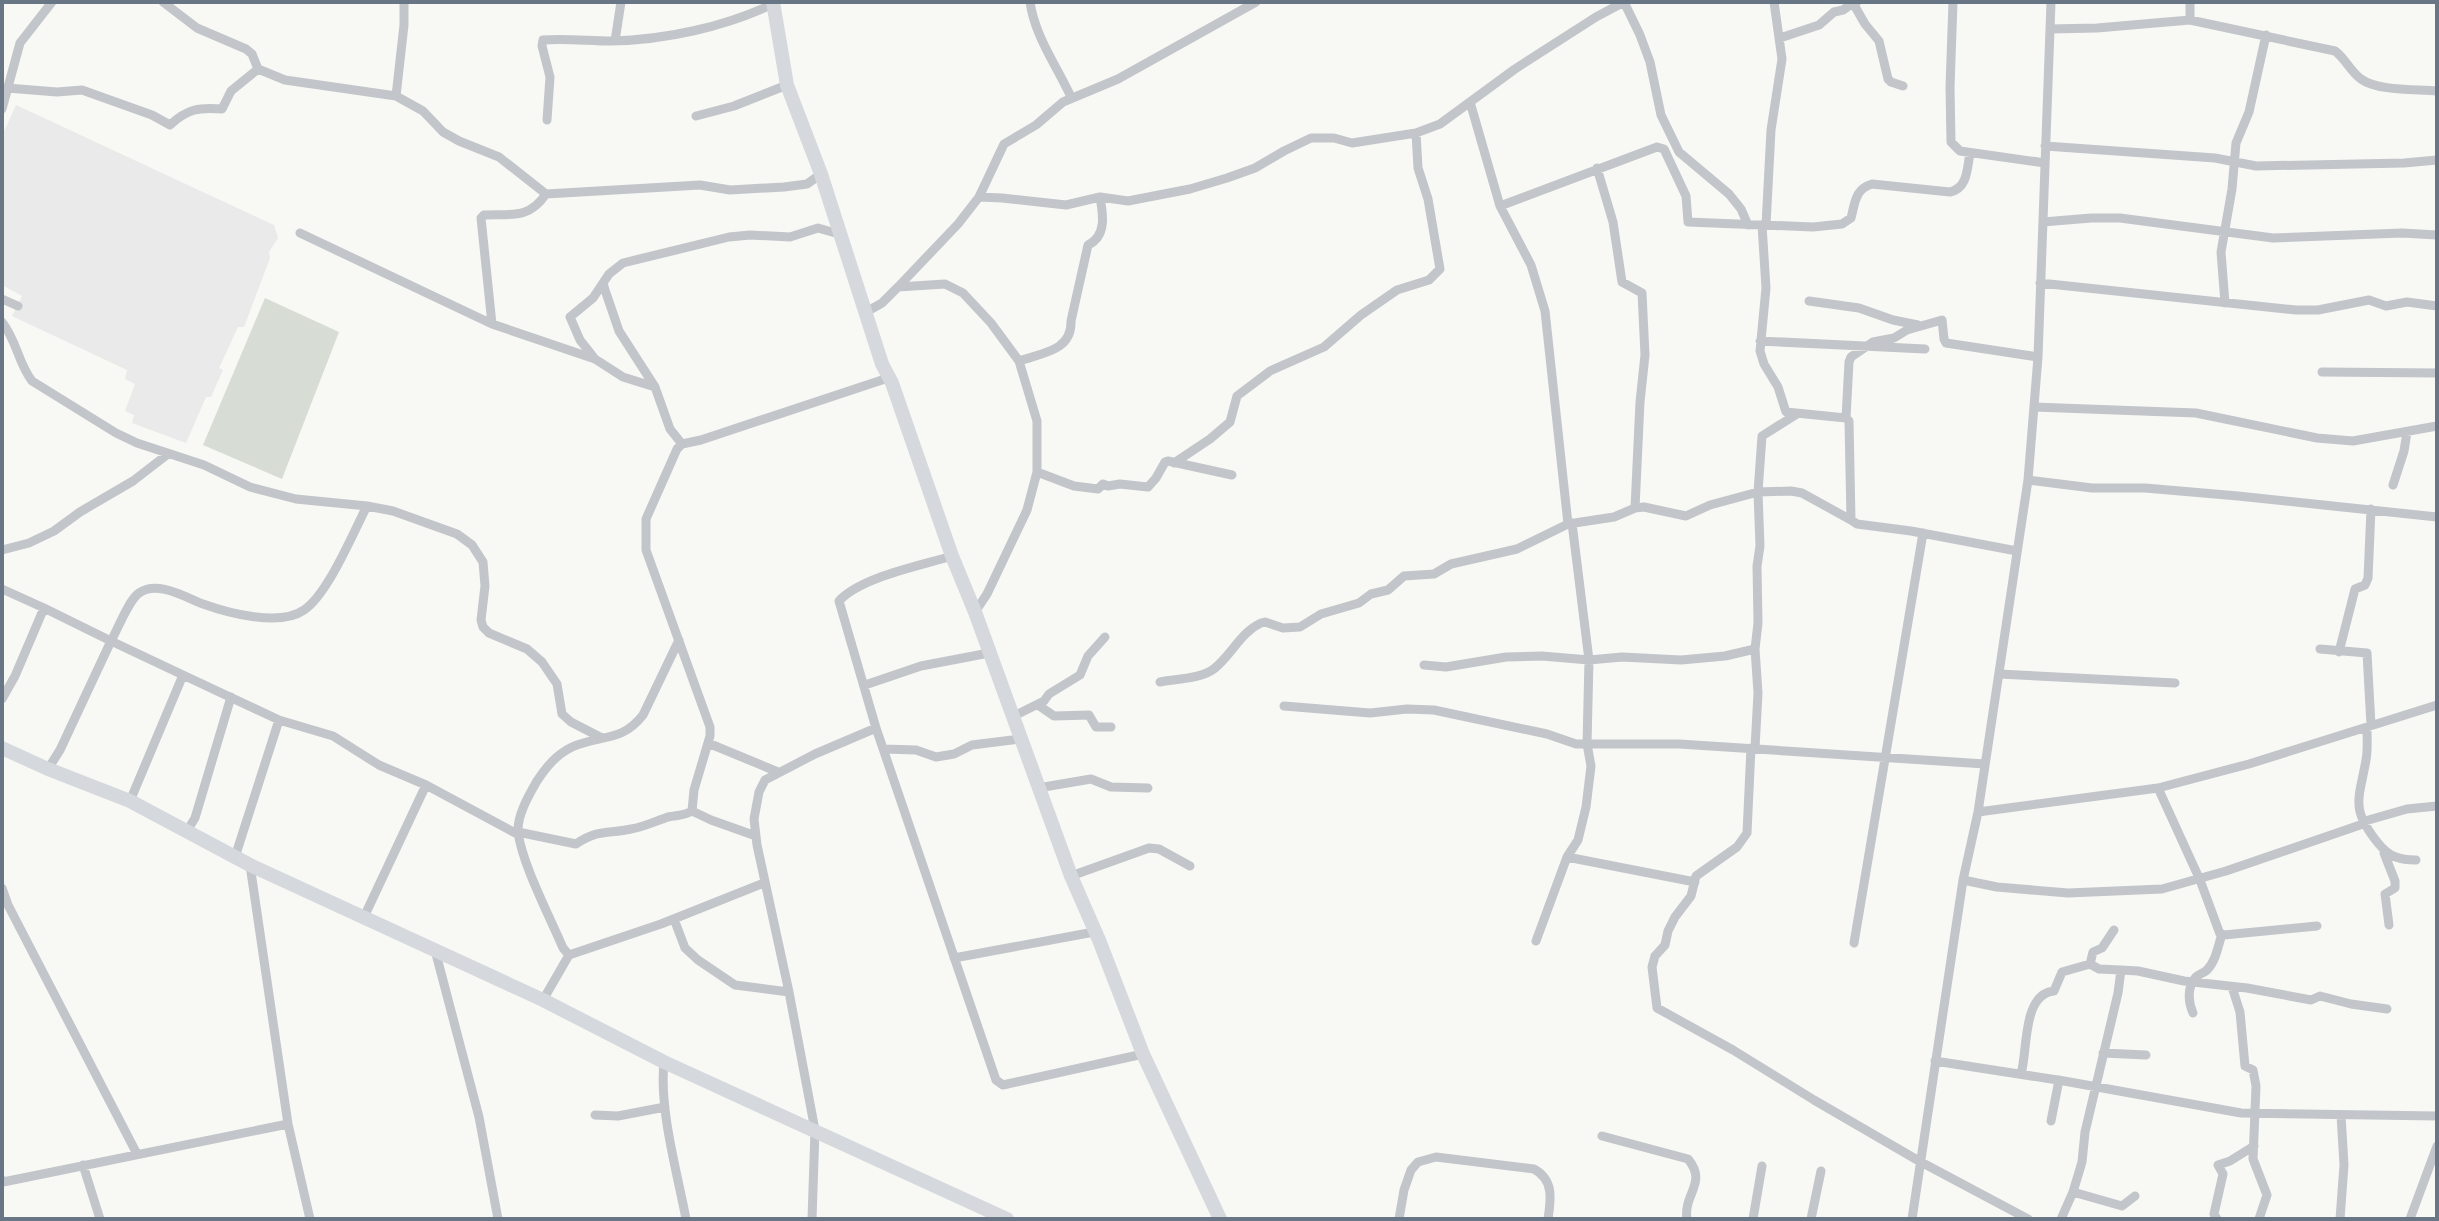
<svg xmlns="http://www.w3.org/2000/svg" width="2439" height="1221" viewBox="0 0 2439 1221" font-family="'Public Sans',sans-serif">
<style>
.built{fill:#e9eae9}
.green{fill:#d7ddd5}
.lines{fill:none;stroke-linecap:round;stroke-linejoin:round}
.street{stroke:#c2c5c9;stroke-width:9}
.secondary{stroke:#d5d9dd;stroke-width:14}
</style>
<rect width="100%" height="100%" fill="#f8f8f5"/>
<path class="built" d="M16 105 274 225 278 238 269 252 270 258 244 327H238L219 368 223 370 211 397H206L186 443 132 423 134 415 125 411 135 384 125 379 127 370 12 316 22 296 2 285V136Z"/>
<path class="green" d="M265 298 339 332 282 479 203 445Z"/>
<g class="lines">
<path class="street" d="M163 2 197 28 246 49 252 54 258 69 285 80 396 96 404 25V2
M1030 2C1035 37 1057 66 1071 97
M1624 2 1640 35 1650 62 1661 115 1679 152 1729 194 1741 209 1748 225
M1857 2 1853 3 1865 24 1879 41 1888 79 1891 82 1903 86
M1953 2 1950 87 1951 142 1960 151 2045 163
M2190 20V2
M2050 29 2097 28 2190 20 2335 51C2345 58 2350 71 2361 79 2377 91 2416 89 2437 91
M1780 38 1819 25 1834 12 1843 10 1853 3
M615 41 621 2
M7 88 57 92 82 90 152 115 170 125C187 109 199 107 222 109L231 91 258 69
M396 96 423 111 443 132 459 141 499 157 546 194 700 185 730 190 784 187 807 184 821 174
M1470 102 1500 206 1531 265 1545 311 1568 524
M2 109 20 43 52 2
M696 116 734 106 787 85
M547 120 550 77 542 46 543 40C565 38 589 41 611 41 665 40 724 27 773 4
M2045 146 2215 158 2256 166 2404 163 2437 160
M1597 168 1613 222 1622 282 1642 293 1645 355 1640 402 1635 508
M979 197 1002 198 1066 205 1100 197 1128 201 1190 189 1227 178 1255 168 1284 151 1311 138H1334L1352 143 1416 133 1440 124 1515 69 1596 17 1624 2
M1500 206 1657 147 1664 149 1686 196 1688 222 1813 227 1842 224 1851 218C1855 203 1855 189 1872 184L1950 192C1968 188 1967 168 1970 153
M2043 222 2091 218H2120L2273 238 2402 233 2437 235
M1762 225 1766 288 1760 351 1764 364 1778 387 1786 412 1846 418 1849 421 1851 520 1857 524 1911 531 2017 551
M1766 225 1771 130 1782 59 1774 2
M300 233 492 324 595 359 623 377 655 387 670 429 682 444
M2040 283 2296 310H2318L2369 300 2386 306 2407 302 2437 306
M898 287 958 224 979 197 1004 144 1036 125 1063 102 1118 79 1256 2
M2 299 18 306
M1809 301 1859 308 1893 320 1918 325
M2225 303 2221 252 2232 189 2236 143 2249 112 2266 35
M866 312 882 303 898 287 945 284 963 293 991 323 1019 361 1037 421V472L1027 510 987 594 975 612
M2 322C17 341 18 363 32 381L116 433 137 443 204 465 250 487 296 499 367 506 393 511 457 534 472 545 483 562 485 586 481 620 483 627 489 633 527 649 542 662 557 684 562 714 571 722 602 738
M492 324 481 218 484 215C512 214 529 219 546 194
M1760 341 1925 349
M595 359 580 340 570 317 593 298 603 283
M1019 361C1042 353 1072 351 1071 321L1088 245C1107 236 1103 214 1100 197
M2322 372 2437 373
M655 387 619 331 605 290 603 283 609 274 623 263 729 237 750 235 790 237 818 228 839 234
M2034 407 2196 413 2317 438 2353 441 2437 426
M1846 418 1849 362 1851 357 1873 342 1894 338 1907 330 1942 320 1944 339 1946 343 2038 357
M1174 463 1210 439 1230 422 1237 396 1270 371 1324 347 1361 315 1397 290 1429 280 1440 269 1428 199 1418 168 1416 133
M1037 472 1074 486 1098 489 1103 484 1108 486 1120 484 1148 487 1156 478 1165 462 1168 461 1232 475
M2028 480 2092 488H2145L2238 496 2437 517
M2393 485 2404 451 2407 432
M1572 523 1589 660 1587 744H1679L1985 764
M2 550 29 543 54 531 80 512 133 481 168 454
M952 556C920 566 861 577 839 601L876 728 996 1080 1003 1085 1143 1054
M2 589 44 608
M2320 649 2367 653 2371 725
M2339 652 2355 589 2365 585 2368 578 2371 509
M1424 665 1446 667 1506 657 1542 656 1589 660 1622 657 1681 660 1725 656 1755 649
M1999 674 2175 683
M1160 682C1176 679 1202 679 1215 668 1232 654 1241 632 1261 623L1265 622 1283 628 1300 627 1321 614 1359 603 1371 594 1388 590 1404 576 1434 574 1451 564 1517 549 1568 524 1614 517 1635 508 1644 507 1686 516 1710 505 1758 492 1791 491 1802 493 1851 520
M865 685 921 666 989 653
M2 699 15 676 44 608 111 641C118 629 128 601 139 593 157 580 185 597 203 604 228 613 280 627 304 610 328 594 353 533 367 506
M1038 705 1054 716 1089 715 1096 727H1111
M1284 706 1370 713 1407 709 1434 710 1547 734 1576 744H1587L1591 766 1586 807 1578 840 1567 857 1536 941
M1012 717 1044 701 1049 694 1080 675 1088 656 1105 637
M2367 728C2367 739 2368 750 2366 760 2359 800 2350 808 2378 843 2389 857 2400 860 2416 860
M708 743 778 772
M1751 748 1747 833 1737 847 1696 876 1691 896 1675 917 1668 931 1665 945 1655 956 1652 967 1657 1008 1733 1050 1814 1100 1919 1161 2028 1219
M1755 748 1758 693 1755 649 1758 623 1757 566 1760 546 1758 492 1762 436 1797 414
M884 749 916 750 936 757 954 754 972 745 1020 739
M48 769 60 750 111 641 183 675
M1038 788 1091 779 1111 787 1148 788
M2158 788 2200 880 2220 934 2224 935 2317 926
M130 801 183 675 279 720 333 736 379 765 426 785 519 835
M1978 812 2158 788 2249 764 2437 705
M187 831 195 818 231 697
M518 832 576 844C598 829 608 834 631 829 644 827 656 821 668 817 677 815 684 816 692 811
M756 836 711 820 692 811 694 790 710 736V727L646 550V519L677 449 682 444 701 440 888 378
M2384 853 2395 881V888L2385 894 2389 925
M235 857 279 720
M1567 857 1695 882
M250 865 288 1124 310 1219
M1071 876 1149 848 1159 849 1190 866
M1963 880 1997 887 2068 893 2162 889 2226 871 2363 824 2365 821 2407 809 2437 806
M2 888 8 905 137 1154
M364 917 426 785
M674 919 685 948 698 960 735 985 789 992
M1854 943 1923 533
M435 950 479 1117 498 1219
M569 955 563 948C550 917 522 864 518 832 517 815 529 795 537 781 547 766 556 755 572 747 601 734 621 743 643 715L679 640
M954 958 1094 932
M2090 964 2093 952 2102 948 2114 930
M2232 987 2240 1012 2245 1066 2253 1070 2256 1086 2253 1159 2267 1195 2259 1219
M543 1000 569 955 661 924 764 883
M2193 1013C2188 1002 2187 986 2196 977 2199 974 2204 973 2207 970 2216 961 2218 946 2222 934
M2103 1053 2146 1055
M1935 1061 2064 1081 2241 1113 2437 1116
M664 1062C659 1110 677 1171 686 1219
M2021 1074C2028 1050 2022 994 2054 991L2062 972 2090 964 2099 969 2121 970
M595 1115 618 1116 665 1107
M2051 1121 2059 1080
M1602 1136 1688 1159C1708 1183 1683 1194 1687 1219
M83 1165 100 1219
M2 1180 3 1182 23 1178 288 1124
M2073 1192 2122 1206 2135 1196
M812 1219 815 1130 789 992 757 845 754 819 759 792 765 780 815 754 876 728
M1399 1219 1404 1190 1411 1170 1418 1162 1436 1157 1534 1169C1554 1180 1551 1199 1548 1219
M1753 1219 1762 1166
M1811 1219 1821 1171
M1912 1219 1963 880 1978 812 2028 480 2038 357 2051 2
M2061 1219 2073 1192 2082 1162 2085 1132 2118 993 2121 970 2138 971 2184 981 2247 988 2311 1000 2320 996 2351 1004 2387 1009
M2217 1219 2214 1214 2223 1174 2218 1165 2230 1161 2254 1146
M2340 1219 2344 1165 2341 1115
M2410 1219 2437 1146"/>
<path class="secondary" d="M773 2 787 85 821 174 882 364 892 383 952 556 975 612 1071 876 1099 940 1143 1054 1220 1219
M2 748 48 769 130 801 250 865 543 1000 664 1062 1007 1219"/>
</g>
<rect width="2439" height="1221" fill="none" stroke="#697685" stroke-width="8"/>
</svg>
